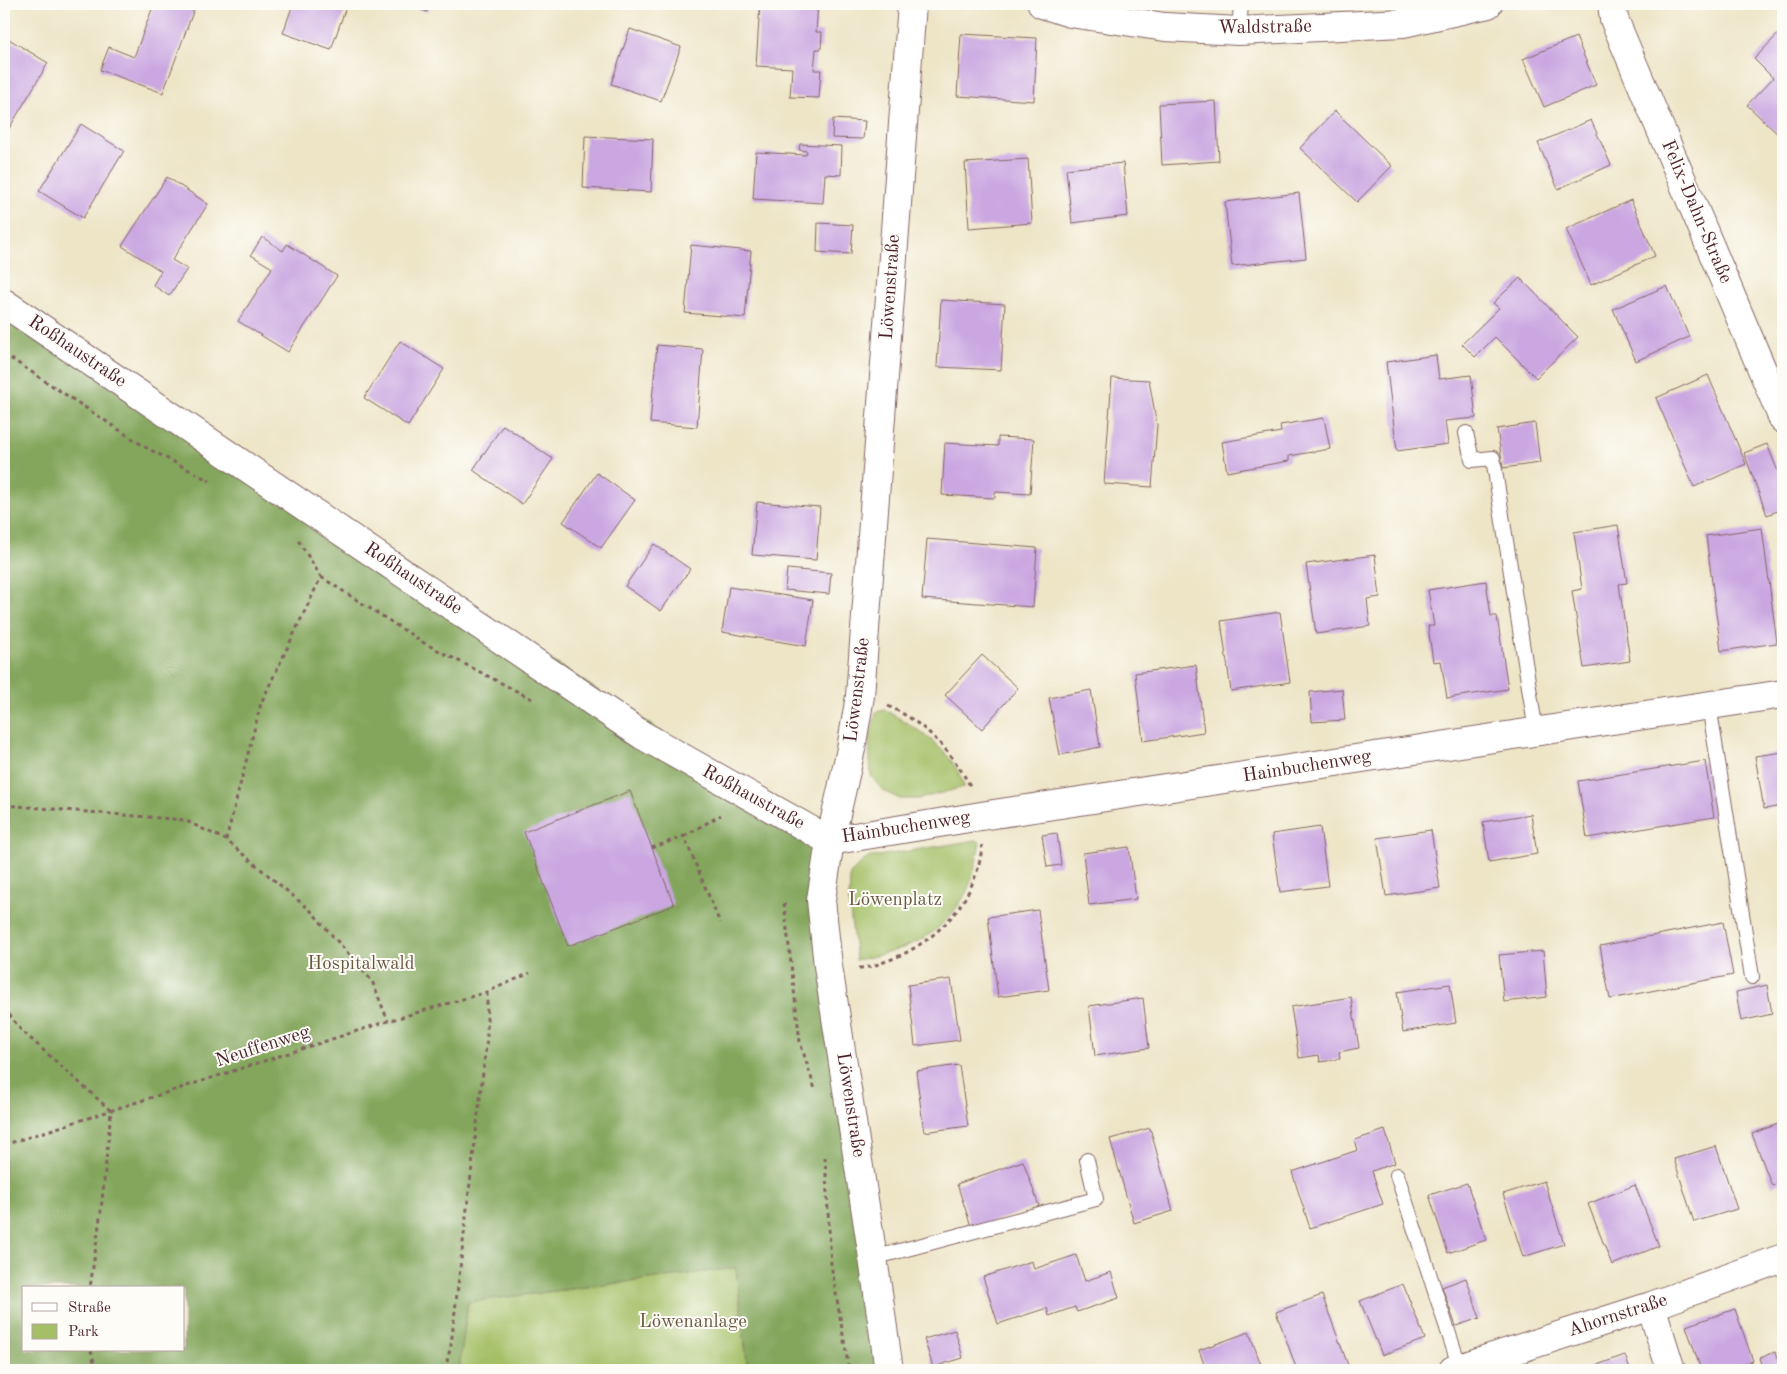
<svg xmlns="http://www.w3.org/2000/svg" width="1787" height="1374" viewBox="0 0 1787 1374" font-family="'Old Standard TT',serif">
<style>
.green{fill:#a4bf66;stroke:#776f48}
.forest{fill:#83a65b;stroke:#666243;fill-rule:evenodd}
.building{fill:#caa7e1}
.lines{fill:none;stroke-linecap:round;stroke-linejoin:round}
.service-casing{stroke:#836462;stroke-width:16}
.minor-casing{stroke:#836462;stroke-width:30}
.path{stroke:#836462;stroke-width:3;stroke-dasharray:4 4;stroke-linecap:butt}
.service{stroke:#fff;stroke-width:14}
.minor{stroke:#fff;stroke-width:28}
.labels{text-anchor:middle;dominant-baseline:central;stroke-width:4;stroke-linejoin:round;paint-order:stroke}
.street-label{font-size:19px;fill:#4a1f2b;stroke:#fdfcf7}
.park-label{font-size:19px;fill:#6a5740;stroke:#fdfcf7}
</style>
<rect width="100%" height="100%" fill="#fdfcf7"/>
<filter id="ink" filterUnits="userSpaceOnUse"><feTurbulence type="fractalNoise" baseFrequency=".02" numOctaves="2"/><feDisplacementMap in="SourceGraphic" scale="10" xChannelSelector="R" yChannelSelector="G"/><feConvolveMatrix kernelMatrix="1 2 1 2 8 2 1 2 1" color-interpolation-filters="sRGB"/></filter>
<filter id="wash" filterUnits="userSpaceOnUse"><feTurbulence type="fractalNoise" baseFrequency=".0096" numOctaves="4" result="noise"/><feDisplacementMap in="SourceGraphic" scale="20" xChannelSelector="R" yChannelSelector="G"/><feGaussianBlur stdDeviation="1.12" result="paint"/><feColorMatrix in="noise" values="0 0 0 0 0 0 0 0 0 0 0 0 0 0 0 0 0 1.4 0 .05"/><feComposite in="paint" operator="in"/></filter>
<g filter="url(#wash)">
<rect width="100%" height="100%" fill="#eee5c7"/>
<path class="green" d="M885 710C916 728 955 750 964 787L919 799H900L883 791 871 776 869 741 876 712Z
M976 840 980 842C977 858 974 876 967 891 942 938 905 951 856 960L849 903 850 874 866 858Z
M736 1268 748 1370H459L468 1302Z"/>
<path class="forest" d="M4 303 104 370 830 841 821 900 889 1370H748L736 1268 468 1302 459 1370H4ZM24 1288H184V1350H24Z"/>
<g id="blocks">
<path class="building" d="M154 4H196L163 93 100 70 109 47 134 57Z
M293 4H347L331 50 283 33Z
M405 4H430L427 12Z
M760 4H818L816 32H822L821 49H816L814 70H821L819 98 790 97 792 68 756 66Z
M630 29 681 47 661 101 611 84Z
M1783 29V137L1782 138 1747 105 1773 78 1754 59Z
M961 34 1037 38 1034 101 957 96Z
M4 36 48 63 4 137Z
M1576 37 1596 85 1544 107 1523 59Z
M1216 101 1219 161 1162 165 1159 104Z
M1335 111 1392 166 1357 202 1300 148Z
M833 119 865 121 863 139 832 138Z
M1591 120 1611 165 1558 189 1538 143Z
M81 124 124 151 83 218 39 191Z
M585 136 653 139 651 192 583 188Z
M800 144 842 146 841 175 825 174 823 203 753 199 756 152 806 155 807 151 799 150Z
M1028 159 1032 223 969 228 965 163Z
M1123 163 1128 216 1072 223 1066 169Z
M167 177 208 204 172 260 187 269 169 296 153 285 161 271 122 246Z
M1299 193 1306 258 1232 266 1225 202Z
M1631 200 1655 256 1591 285 1566 229Z
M818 223 853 225 851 254 817 252Z
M262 237 283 251 287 244 337 276 288 352 238 321 272 268 251 255Z
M691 245 751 251 745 318 685 313Z
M1520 278 1578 337 1536 378 1495 337 1475 357 1462 344 1499 308 1493 303Z
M1667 286 1689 337 1636 361 1613 309Z
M941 300 1005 304 1001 370 937 367Z
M400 341 444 369 408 426 364 398Z
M657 345 703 349 697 427 650 423Z
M1436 355 1439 379 1471 375 1476 418 1445 421 1448 444 1397 451 1386 362Z
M1708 375 1746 464 1694 487 1656 398Z
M1112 378 1149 380 1157 425 1152 487 1104 484Z
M1324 418 1330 449 1289 456V461L1227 472 1222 442 1281 432 1280 425Z
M1535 423 1540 463 1503 468 1497 429Z
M503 425 553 459 522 504 473 470Z
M998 437 1034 439 1030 494 995 492V498L942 495 945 443 998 446Z
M1767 444 1783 484V509L1767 515 1744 453Z
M597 473 635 500 601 548 563 522Z
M757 502 820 507 816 560 752 555Z
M1618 525 1627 583 1619 584 1630 661 1584 668 1572 591 1582 589 1574 532Z
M1762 528 1777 643 1721 651 1706 536Z
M927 539 1037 548 1033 607 922 599Z
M654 544 690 569 661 611 625 586Z
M1375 555 1380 597 1367 599 1370 626 1316 634 1306 564Z
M787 569 831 573 829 594 785 590Z
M1486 581 1491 616H1497L1508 689 1447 698 1441 661 1433 662 1428 626H1434L1428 590Z
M729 587 813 600 806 646 722 632Z
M1280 612 1290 682 1231 691 1221 621Z
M982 655 1018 688 982 729 945 695Z
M1196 665 1204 732 1143 741 1135 673Z
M1342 689 1345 720 1312 722 1310 692Z
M1091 690 1100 747 1060 755 1049 698Z
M1783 752V806L1764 809 1755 756Z
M1705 761 1714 817 1587 838 1578 781Z
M630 791 674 905 568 946 524 832Z
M1531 814 1537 854 1489 862 1483 822Z
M1320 827 1328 886 1280 892 1272 834Z
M1431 830 1440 888 1386 896 1377 838Z
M1057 833 1061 865 1047 867 1042 835Z
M1129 847 1136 899 1089 905 1083 853Z
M1038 910 1049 990 998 997 988 917Z
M1723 922 1733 975 1610 999 1600 946Z
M1543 951 1547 997 1504 1002 1499 955Z
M951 979 960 1040 915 1046 908 985Z
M1450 984 1456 1023 1403 1032 1397 992Z
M1767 985 1772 1014 1741 1021 1736 992Z
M1351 997 1359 1048 1339 1052 1340 1059 1320 1062 1319 1055 1299 1058 1291 1007Z
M1143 998 1149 1048 1095 1056 1089 1006Z
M959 1065 968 1126 924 1132 916 1071Z
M1783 1122V1181L1772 1186 1752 1134Z
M1150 1128 1173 1211 1134 1223 1110 1139Z
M1385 1130 1395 1163 1372 1171 1383 1204 1310 1228 1292 1172 1358 1150 1355 1140Z
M1716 1146 1737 1209 1694 1222 1674 1159Z
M1023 1161 1039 1206 972 1229 957 1184Z
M1544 1181 1564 1244 1523 1257 1503 1194Z
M1467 1183 1486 1240 1448 1253 1429 1195Z
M1635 1185 1659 1246 1612 1265 1588 1204Z
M1076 1255 1085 1281 1111 1272 1119 1298 1077 1312 1075 1307 1049 1316 1047 1308 998 1324 983 1277 1032 1261 1034 1269Z
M1466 1278 1480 1318 1456 1326 1442 1287Z
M1403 1284 1425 1339 1382 1355 1360 1301Z
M1322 1295 1348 1365 1332 1370H1297L1276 1312Z
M1735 1309 1753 1361 1725 1370H1701L1686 1326Z
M955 1330 963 1358 933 1367 924 1339Z
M1249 1332 1263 1370H1206L1199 1350Z
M1775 1352 1782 1370H1764L1760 1358Z
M1625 1355 1630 1370H1583Z"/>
</g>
</g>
<g filter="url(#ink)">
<use href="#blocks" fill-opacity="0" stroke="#836462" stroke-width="1"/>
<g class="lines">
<defs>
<path id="service" d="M1239 31 1241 4
M1466 433 1472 460 1493 458 1536 732
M1709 705 1752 977
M1397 1175 1460 1368
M873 1258 1096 1199 1087 1160"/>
<path id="minor" d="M1042 4 1070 13 1165 27 1239 31 1403 23 1488 4
M1612 4 1614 19 1783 419
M4 303 642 735 830 841
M830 841 981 816 1783 694
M1651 1306 1671 1370
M889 1370 873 1258 828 966 821 900 830 841 851 749 860 696 912 4
M1453 1370 1651 1306 1783 1258"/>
</defs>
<use href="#service" class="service-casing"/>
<use href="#minor" class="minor-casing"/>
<path class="path" d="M4 354 145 447 210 481
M321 577 424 643 532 699
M888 706C925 723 953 752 971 788
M4 805 184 820 226 840 311 911 372 981 388 1021
M684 836 721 815
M226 840 261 703 321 577 298 540
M652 848 684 836 720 923
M784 903 800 1042 815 1089
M859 968C870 968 881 963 892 959 940 940 978 897 982 845
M4 1008 21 1030 111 1111 101 1211 90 1288
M4 1145 388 1021 487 992 530 973
M825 1157 831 1264 849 1370
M91 1350 96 1370
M445 1370 451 1345 487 1038V992"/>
<use href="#service" class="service"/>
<use href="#minor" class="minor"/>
</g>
</g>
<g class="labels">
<g class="street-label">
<text transform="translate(1265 28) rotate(-1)">Waldstraße</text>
<text transform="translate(1696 212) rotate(67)">Felix-Dahn-Straße</text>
<text transform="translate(891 287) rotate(-86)">Löwenstraße</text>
<text transform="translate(77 352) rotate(34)">Roßhaustraße</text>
<text transform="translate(413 579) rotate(34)">Roßhaustraße</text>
<text transform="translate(858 690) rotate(-83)">Löwenstraße</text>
<text transform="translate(1307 767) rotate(-9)">Hainbuchenweg</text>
<text transform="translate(753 798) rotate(29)">Roßhaustraße</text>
<text transform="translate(906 828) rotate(-9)">Hainbuchenweg</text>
<text transform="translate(263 1047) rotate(-18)">Neuffenweg</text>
<text transform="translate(850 1105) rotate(81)">Löwenstraße</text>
<text transform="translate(1618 1316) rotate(-18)">Ahornstraße</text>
</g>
<g class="park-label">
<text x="895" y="900">Löwenplatz</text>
<text x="361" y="964">Hospitalwald</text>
<text x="693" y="1322">Löwenanlage</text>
</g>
</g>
<rect width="1787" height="1374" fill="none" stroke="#fdfcf7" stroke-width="20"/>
<rect x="22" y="1286" width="162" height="65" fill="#fdfcf7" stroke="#b5a4a5"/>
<rect x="32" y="1303" width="25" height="8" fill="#ffffff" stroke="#b5a4a5"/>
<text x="68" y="1312" font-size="15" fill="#4a1f2b">Straße</text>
<rect x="32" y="1324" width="25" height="15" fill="#a4bf66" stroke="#b5a4a5"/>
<text x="68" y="1336" font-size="15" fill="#4a1f2b">Park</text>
</svg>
